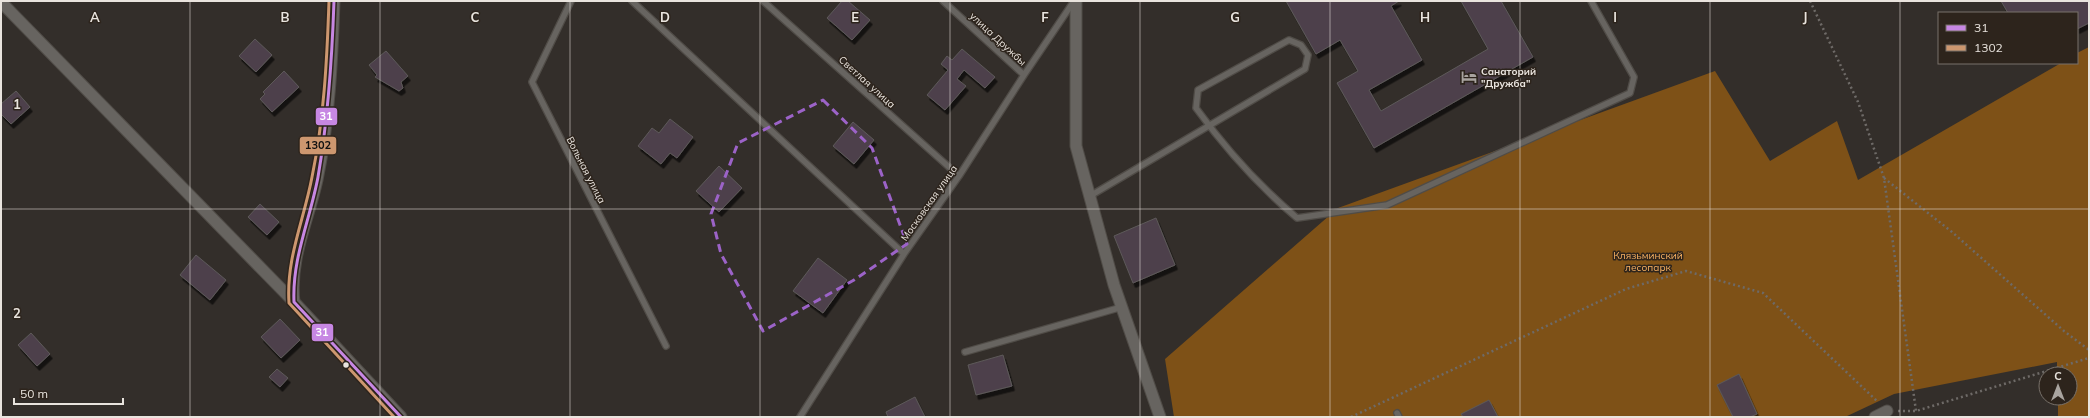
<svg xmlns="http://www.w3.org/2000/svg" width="2090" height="418" viewBox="0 0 2090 418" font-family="Mulish,sans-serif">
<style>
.forest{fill:#7e5117}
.building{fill:#4d414c;stroke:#5d5959;filter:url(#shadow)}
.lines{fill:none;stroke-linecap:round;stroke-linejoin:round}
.lane-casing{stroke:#504c47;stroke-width:8}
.street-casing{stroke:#504c47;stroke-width:13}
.path{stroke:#6e6a67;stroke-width:2.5;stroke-dasharray:2 3;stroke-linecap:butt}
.lane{stroke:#676460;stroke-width:5.5}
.street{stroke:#676460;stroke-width:11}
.bus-1-casing{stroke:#2d241c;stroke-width:6}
.bus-2-casing{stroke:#2d241c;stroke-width:6}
.bus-1{stroke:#c787e3;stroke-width:3}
.bus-2{stroke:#cd976f;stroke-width:3}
.marked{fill:none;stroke:#9c63c8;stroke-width:3;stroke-dasharray:8 5;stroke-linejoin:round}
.grid{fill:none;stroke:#e9e4de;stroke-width:1;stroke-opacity:0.55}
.bus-dot{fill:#e9e4de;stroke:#2d241c;stroke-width:1.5}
.labels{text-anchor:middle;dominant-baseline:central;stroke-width:3;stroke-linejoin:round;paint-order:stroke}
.street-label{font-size:10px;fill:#e9e4de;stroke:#2d241c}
.poi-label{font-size:10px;font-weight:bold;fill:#e9e4de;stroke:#2d241c;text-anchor:start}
.park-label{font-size:10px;fill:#f8b162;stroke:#2d241c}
.grid-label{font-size:13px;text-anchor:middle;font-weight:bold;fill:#e9e4de;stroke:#2d241c;stroke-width:3;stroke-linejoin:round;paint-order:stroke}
.line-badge{stroke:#2d241c;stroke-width:1.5}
.badge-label{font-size:11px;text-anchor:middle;font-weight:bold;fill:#fff}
.pale-badge-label{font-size:11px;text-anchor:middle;font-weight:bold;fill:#111}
</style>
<defs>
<filter id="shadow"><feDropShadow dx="2.5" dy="4.5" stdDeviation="0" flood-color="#0009"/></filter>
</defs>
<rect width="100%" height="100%" fill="#332e2a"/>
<path class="forest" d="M2089 47V417H2058V398H2070V374H2057V362L1894 394 1845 417H1174L1165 359 1338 208 1715 71 1770 161 1837 121 1858 180 2061 63H2077V53Z"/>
<path class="building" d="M842 1H848L870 20 852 40 827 18Z
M1286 1H1399L1391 6 1422 60 1369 90 1381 111 1488 49 1461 1H1501L1533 57 1374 148 1337 83 1358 71 1340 40 1316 54Z
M2001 1H2089V23L2077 29V13H2008Z
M255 39 272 55 256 72 239 56Z
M962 49 995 77 985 88 964 70 957 79 966 86 945 110 927 95 948 70 941 64 947 56 952 60Z
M386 51 408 76 401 82 403 88 399 91 375 77 377 75 369 65Z
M284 71 299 87 272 112 260 99 265 94 263 92Z
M16 91 30 107 11 124 1 114V104Z
M670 119 693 137 677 158 670 153 661 164 638 146 652 128 659 133Z
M853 122 874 140 854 164 833 146Z
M719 166 742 188 719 212 696 191Z
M260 204 279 222 267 235 248 217Z
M1156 218 1175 265 1133 283 1114 236Z
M196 255 226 280 210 300 180 275Z
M818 258 847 280 823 313 793 291Z
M280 319 300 340 281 358 261 337Z
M31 333 50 354 37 366 18 345Z
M1003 355 1012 386 976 395 968 365Z
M277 369 288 378 280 387 269 377Z
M1739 374 1757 414 1750 417H1733L1717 385Z
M915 397 925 417H888L886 412Z
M1489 400 1498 417H1463L1461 414Z"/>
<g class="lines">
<defs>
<path id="lane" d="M571 1 532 82 666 346
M632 1 904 254
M763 1 959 176
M943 1 1024 75
M1090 196 1305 69 1308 55 1301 45 1289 40 1198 90 1196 108C1225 148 1259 186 1297 218L1387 205 1630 93 1634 77 1591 1
M965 352 1122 307
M1397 413 1399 417
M800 417 904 254 959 176 1024 75 1074 1"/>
<path id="street" d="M334 1C332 60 329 122 317 180 308 221 289 259 294 302L401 417
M1076 1V146L1114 285 1160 417
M1 2 294 302
M1875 417 1887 411"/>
</defs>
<use href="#lane" class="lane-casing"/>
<use href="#street" class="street-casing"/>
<path class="path" d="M1810 1 1858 102 1884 178 1916 411
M1884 178 1952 232 2064 331 2089 350
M1898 411H1916L2089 358
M1351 417 1626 289 1686 271 1763 293 1878 402"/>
<use href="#lane" class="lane"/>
<use href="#street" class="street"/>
<defs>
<path id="bus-1" d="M334 1C332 60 328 119 318 177 310 220 292 258 294 302L401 417"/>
<path id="bus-2" d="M329 1C327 60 324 119 312 177 304 220 286 258 289 303L394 417"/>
</defs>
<use href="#bus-1" class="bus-1-casing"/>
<use href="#bus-2" class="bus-2-casing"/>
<use href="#bus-1" class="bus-1"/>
<use href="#bus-2" class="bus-2"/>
</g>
<path class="marked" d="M823 100 872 148 907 244 854 280 763 331 721 254 711 214 738 143Z"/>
<path class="grid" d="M190 1V417M380 1V417M570 1V417M760 1V417M950 1V417M1140 1V417M1330 1V417M1520 1V417M1710 1V417M1900 1V417M1 209H2089"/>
<defs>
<symbol id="hotel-bare" viewBox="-9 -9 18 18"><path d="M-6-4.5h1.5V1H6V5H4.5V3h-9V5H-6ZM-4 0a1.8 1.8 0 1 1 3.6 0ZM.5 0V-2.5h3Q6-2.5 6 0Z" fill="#a9a49f" stroke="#2d241c" stroke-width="2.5" paint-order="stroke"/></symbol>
</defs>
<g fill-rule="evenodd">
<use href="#hotel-bare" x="1458" y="66" width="22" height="22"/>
</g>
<circle class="bus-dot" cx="346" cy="365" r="3.5"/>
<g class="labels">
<g class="street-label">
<text transform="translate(998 39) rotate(43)">улица Дружбы</text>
<text transform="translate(867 82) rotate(42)">Светлая улица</text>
<text transform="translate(586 170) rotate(63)">Вольная улица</text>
<text transform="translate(929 203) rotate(-55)">Московская улица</text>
</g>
<g class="poi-label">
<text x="1481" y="71">Санаторий<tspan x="1481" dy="12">"Дружба"</tspan></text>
</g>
<g class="park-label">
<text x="1648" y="255">Клязьминский<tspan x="1648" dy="12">лесопарк</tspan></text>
</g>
</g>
<g class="grid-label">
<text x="95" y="22">A</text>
<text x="285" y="22">B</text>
<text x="475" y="22">C</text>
<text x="665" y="22">D</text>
<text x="855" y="22">E</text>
<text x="1045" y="22">F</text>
<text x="1235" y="22">G</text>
<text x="1425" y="22">H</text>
<text x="1615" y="22">I</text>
<text x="1805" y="22">J</text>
<text x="17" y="109">1</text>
<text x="17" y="318">2</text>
</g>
<g class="line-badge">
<rect x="315" y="107" width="23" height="19" rx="4" fill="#c787e3"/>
<rect x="299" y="136" width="38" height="19" rx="4" fill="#cd976f"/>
<rect x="311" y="323" width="23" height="19" rx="4" fill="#c787e3"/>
</g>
<g class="badge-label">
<text x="326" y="120">31</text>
<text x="322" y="336">31</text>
</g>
<g class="pale-badge-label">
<text x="318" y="149">1302</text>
</g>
<rect width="2090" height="418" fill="none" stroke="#e9e4de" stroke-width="4"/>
<rect x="1938" y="12" width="140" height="52" fill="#2d241c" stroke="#78716a"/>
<rect x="1946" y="25" width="20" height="6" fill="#c787e3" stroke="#78716a"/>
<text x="1974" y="32" font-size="12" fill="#e9e4de">31</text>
<rect x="1946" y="45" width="20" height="6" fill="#cd976f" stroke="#78716a"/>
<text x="1974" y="52" font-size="12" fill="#e9e4de">1302</text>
<g transform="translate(2058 386)"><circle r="19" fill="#2d241c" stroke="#78716a"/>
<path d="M0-3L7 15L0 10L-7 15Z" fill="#a9a49f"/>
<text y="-6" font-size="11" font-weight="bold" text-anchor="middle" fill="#e9e4de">С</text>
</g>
<path d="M14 398v6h109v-6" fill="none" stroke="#e9e4de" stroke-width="2"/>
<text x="20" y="398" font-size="12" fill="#e9e4de" stroke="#2d241c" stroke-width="3" paint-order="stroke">50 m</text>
</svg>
